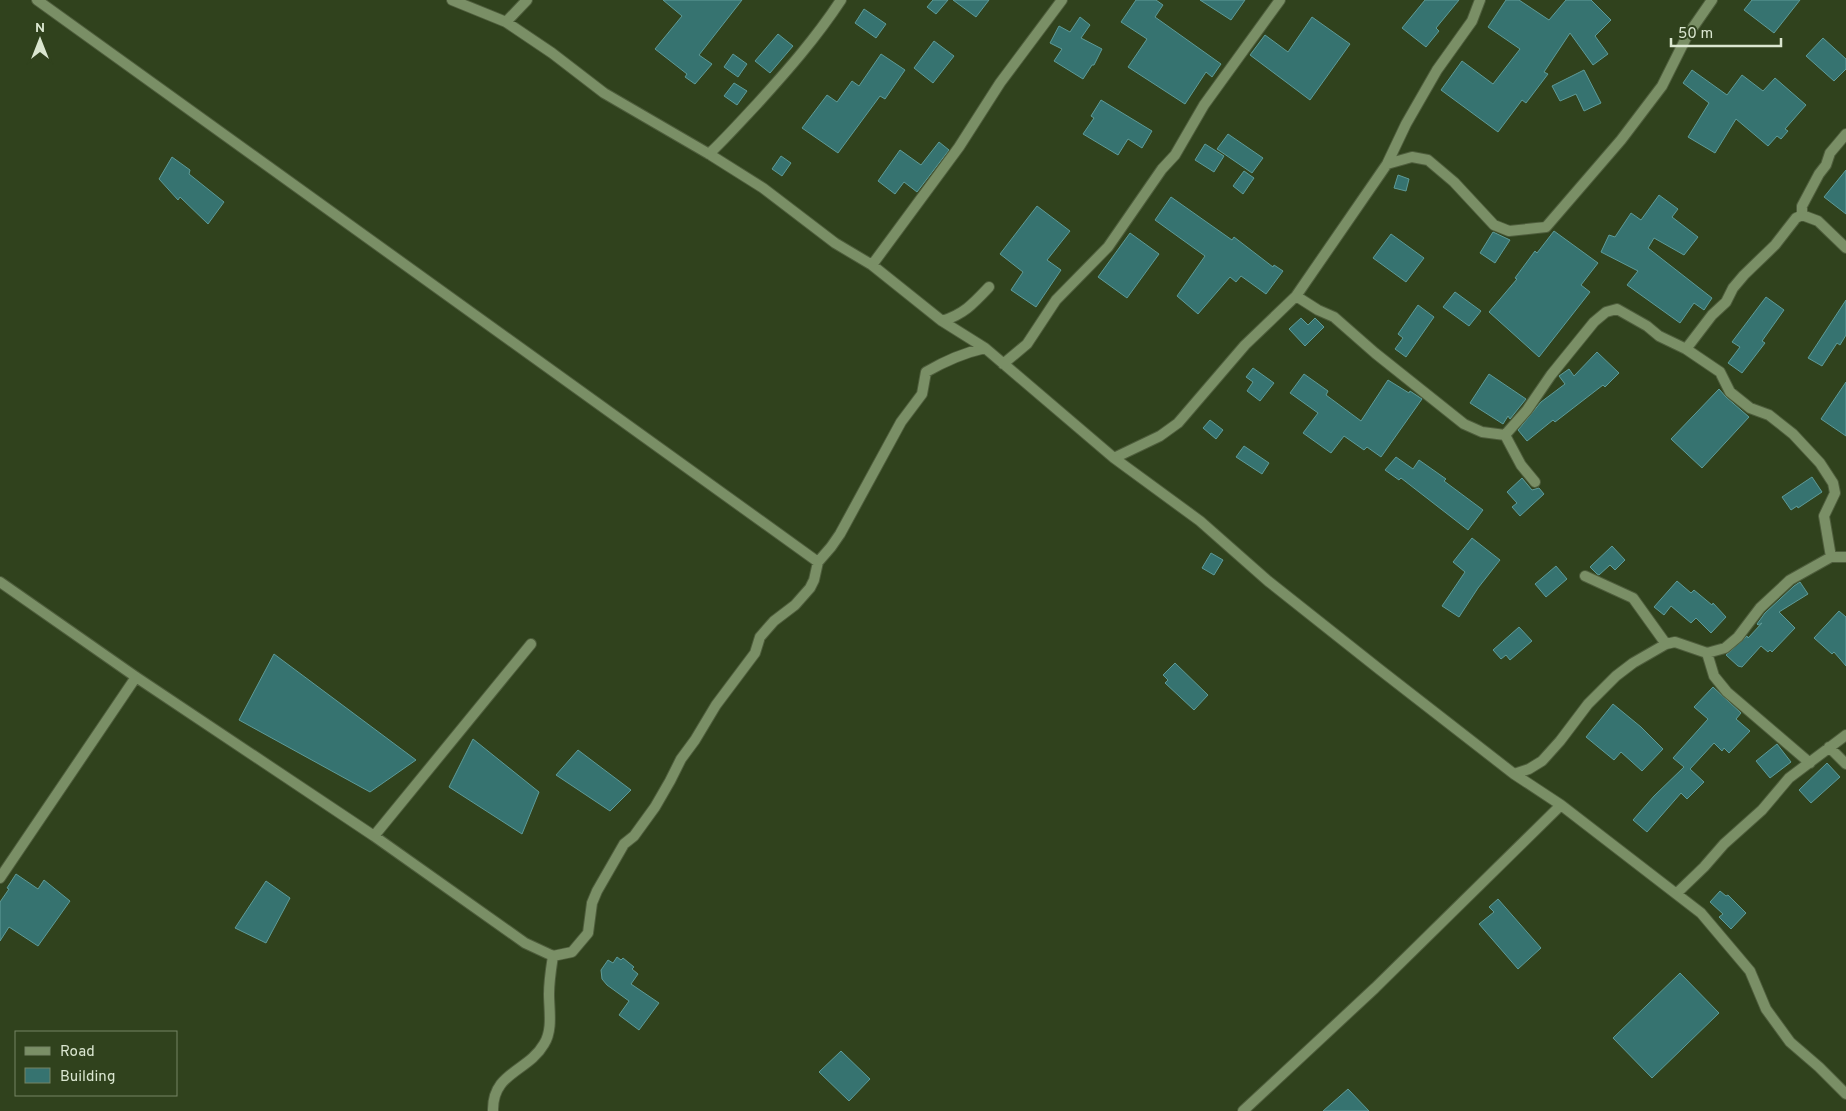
<svg xmlns="http://www.w3.org/2000/svg" width="1846" height="1111" viewBox="0 0 1846 1111" font-family="Overpass,sans-serif">
<style>
.building{fill:#367370;stroke:#5e9b98}
.lines{fill:none;stroke-linecap:round;stroke-linejoin:round}
.street-casing{stroke:#4e5d3c;stroke-width:12}
.street{stroke:#7a8f66;stroke-width:10}
</style>
<rect width="100%" height="100%" fill="#30421d"/>
<path class="building" d="M663 0H742L699 55 712 64 695 84 685 77 687 74 655 49 682 16Z
M933 0H948L936 14 927 7Z
M953 0H989L976 17Z
M1136 0H1156L1163 5 1155 17 1221 64 1212 77 1206 72 1185 104 1128 67 1147 39 1121 22Z
M1200 0H1245L1231 20Z
M1425 0H1459L1436 28 1439 31 1426 47 1402 28Z
M1506 0H1519L1549 20 1566 0H1591L1611 20 1595 36 1608 54 1593 65 1570 33 1544 72 1548 74 1526 103 1522 100 1498 132 1441 90 1462 61 1493 84 1520 49 1488 27Z
M1752 0H1800L1774 33 1744 10Z
M864 9 886 24 876 38 855 23Z
M1080 17 1090 25 1081 38 1102 49 1094 65H1092L1083 79 1054 61 1062 49 1050 43 1059 26 1070 32Z
M1312 17 1350 44 1310 100 1250 55 1265 35 1288 52Z
M778 34 793 46 770 73 755 61Z
M1823 38 1846 59V69L1834 81 1806 56Z
M934 41 954 56 933 83 914 68Z
M733 54 747 64 738 77 724 67Z
M881 54 905 70 885 99 880 96 838 153 802 128 827 95 837 102 852 81 859 86Z
M1584 70 1601 103 1584 111 1576 94 1560 101 1552 86Z
M1692 70 1727 95 1742 75 1763 91 1775 78 1806 105 1785 129 1788 131 1781 139 1777 136 1768 146 1736 119 1715 153 1688 137 1709 103 1683 83Z
M734 83 747 91 737 105 724 96Z
M1101 100 1152 131 1142 148 1128 139 1118 155 1083 134 1094 118 1091 116Z
M1228 134 1263 158 1252 173 1217 149Z
M939 142 949 150 917 192 904 182 895 194 878 181 900 150 921 165Z
M1205 144 1224 156 1214 172 1195 160Z
M781 156 791 163 782 176 772 169Z
M172 157 190 170 189 174 224 202 208 224 180 197 178 200 159 179Z
M1846 170V214L1824 197Z
M1244 171 1254 178 1243 194 1233 186Z
M1398 175 1409 179 1406 191 1394 188Z
M1659 195 1678 209 1672 217 1698 237 1684 255 1654 238 1648 248 1712 298 1704 310 1694 303 1680 323 1627 285 1638 271 1601 252 1609 235 1615 237 1631 213 1641 220Z
M1171 197 1232 240 1234 237 1273 267 1274 265 1283 271 1266 294 1241 276 1236 282 1230 277 1198 314 1177 296 1205 256 1155 220Z
M1037 206 1070 231 1047 260 1061 270 1036 307 1011 290 1023 272 1000 254Z
M1554 231 1598 263 1581 285 1590 292 1539 357 1489 312 1517 279 1515 278 1535 251 1537 253Z
M1493 232 1510 240 1495 263 1480 253Z
M1130 233 1159 254 1127 298 1098 277Z
M1391 234 1424 258 1406 282 1373 258Z
M1455 292 1481 311 1469 326 1443 307Z
M1766 297 1784 310 1762 341 1765 343 1742 373 1728 363 1740 347 1732 342Z
M1846 300V335L1840 345 1837 343 1822 366 1808 358Z
M1418 305 1434 317 1406 357 1395 349 1403 338 1398 334Z
M1301 318 1308 325 1315 318 1324 327 1305 346 1289 329Z
M1597 352 1619 373 1605 387 1603 385 1555 422 1553 420 1527 441 1518 430 1541 402 1565 384 1559 376 1569 369 1574 376Z
M1253 368 1274 383 1260 401 1247 391 1253 382 1246 377Z
M1304 374 1328 391 1326 395 1361 421 1388 380 1409 393 1410 391 1422 399 1381 457 1367 447 1364 450 1344 436 1331 453 1303 433 1318 413 1290 393Z
M1489 374 1526 399 1510 419 1508 416 1503 424 1470 403Z
M1846 382V436L1821 419Z
M1719 389 1726 397 1749 417 1702 468 1671 439Z
M1210 420 1223 430 1216 439 1203 428Z
M1244 446 1269 463 1262 474 1236 457Z
M1396 457 1413 469 1419 460 1446 479 1444 481 1483 510 1468 530 1401 478 1399 480 1385 470Z
M1812 477 1822 492 1798 508 1797 506 1791 510 1782 497Z
M1522 478 1532 490 1539 488 1544 494 1520 516 1512 507 1517 503 1507 492Z
M1472 538 1500 560 1478 588 1459 617 1442 606 1465 572 1453 562Z
M1612 546 1625 560 1615 570 1610 565 1599 575 1597 574 1590 567Z
M1211 553 1223 560 1214 575 1202 568Z
M1556 566 1567 579 1546 597 1535 584Z
M1677 581 1691 593 1694 590 1712 605 1713 603 1726 617 1711 633 1696 618 1691 623 1671 606 1664 615 1654 607Z
M1800 582 1808 594 1779 612 1795 628 1772 652 1770 650 1768 652 1761 646 1742 667 1738 666 1726 655 1747 636 1748 638 1762 623 1758 625 1757 624 1765 613 1794 586Z
M1839 611 1846 617V666L1834 652 1832 654 1814 638Z
M1519 627 1532 641 1510 660 1506 655 1501 659 1493 650Z
M274 654 416 760 370 792 239 720Z
M1175 663 1208 695 1194 710 1165 683 1168 680 1163 675Z
M1713 687 1741 713 1736 719 1750 731 1729 753 1724 748 1722 751 1714 743 1690 769 1704 782 1687 799 1681 793 1647 832 1633 820 1654 796 1684 767 1673 758 1708 719 1694 707Z
M1613 704 1641 727 1663 749 1642 771 1621 752 1614 760 1586 737Z
M473 739 539 792 522 834 449 787Z
M1777 744 1791 762 1770 778 1756 761Z
M578 750 631 790 610 811 556 775Z
M1827 763 1840 777 1811 803 1799 790Z
M16 874 38 889 44 880 70 901 38 946 9 927 0 941V902L9 889 7 888Z
M266 881 290 898 266 943 235 928Z
M1720 891 1726 896 1728 895 1746 913 1731 929 1719 917 1723 914 1710 902Z
M1498 899 1541 948 1518 969 1479 924 1494 912 1489 907Z
M617 957 621 960 623 958 634 967 632 969 638 974 631 984 659 1003 639 1030 619 1015 629 1001 607 985 602 979 601 970 608 960 613 963Z
M1680 973 1719 1013 1652 1078 1613 1038Z
M841 1051 870 1079 849 1101 819 1072Z
M1348 1089 1369 1111H1323Z"/>
<g class="lines">
<defs>
<path id="street" d="M37 0 818 562
M452 0 506 22 552 53 604 93 709 154 763 188 835 243 872 265 942 321 985 348 1114 458 1200 521 1268 581 1379 669 1514 774 1561 805 1701 913 1750 971 1766 1009 1790 1042 1819 1067 1846 1094
M506 22 527 0
M709 154C726 138 741 121 757 104 787 71 816 38 841 0
M1387 164 1412 157 1428 160 1454 182 1494 225 1509 231 1546 227 1621 140 1662 86 1687 36 1712 0
M1802 215V206L1819 174 1826 165 1830 153 1846 134
M1802 215 1818 221 1846 248
M872 265 959 147 1000 83 1062 0
M1296 296 1318 310 1334 317 1375 353 1464 424 1482 432 1505 435
M942 321C964 314 973 304 989 287
M1686 349 1712 315 1726 302 1733 288 1744 275 1775 245 1796 218 1802 215
M1003 364 1027 344 1056 300 1108 247 1162 169 1175 155 1204 105 1280 0
M1505 435 1527 410 1551 375 1594 322 1606 312 1617 309 1647 326 1659 336 1686 349 1720 372 1730 392 1750 408 1769 415 1793 434 1820 463 1833 483 1835 493 1824 516 1831 557
M1505 435 1521 465 1535 482
M1114 458 1160 436 1178 423 1245 345 1296 296 1387 164 1406 124 1437 70 1472 21 1480 0
M1585 576 1633 598 1666 644
M0 582 136 677 374 836 525 943 553 956 572 952 588 933 592 903 597 891 624 844 634 836 655 807 670 781 681 759 695 740 716 705 755 653 760 637 774 621 795 605 810 588 814 580 818 562 831 547 840 534 901 422 922 394 926 372C945 361 963 353 985 348
M1707 653 1714 676 1727 692 1810 763
M1829 747 1846 764
M1514 774 1529 769 1542 761 1560 741 1588 704 1616 676 1633 663 1666 644 1675 642 1707 653 1725 648 1738 637 1760 608 1790 580 1831 557H1846
M374 836 531 644
M0 878 136 677
M1677 893 1704 867 1724 844 1762 810 1789 778 1846 735
M493 1111C492 1072 528 1072 544 1044 553 1030 549 1010 549 994 549 981 551 969 553 956
M1243 1111 1375 988 1561 805"/>
</defs>
<use href="#street" class="street-casing"/>
<use href="#street" class="street"/>
</g>
<rect x="15" y="1031" width="162" height="65" fill="#30421d" stroke="#748465"/>
<rect x="25" y="1047" width="25" height="8" fill="#7a8f66" stroke="#748465"/>
<text x="60" y="1056" font-size="15" fill="#dae6d0">Road</text>
<rect x="25" y="1068" width="25" height="15" fill="#367370" stroke="#748465"/>
<text x="60" y="1081" font-size="15" fill="#dae6d0">Building</text>
<g transform="translate(40 40)" stroke="#30421d" stroke-width="4" paint-order="stroke">
<path d="M0-4L9 19L0 12L-9 19Z" fill="#dae6d0"/>
<text y="-8" font-size="14" font-weight="bold" text-anchor="middle" fill="#dae6d0">N</text>
</g>
<path d="M1671 38v8h110v-8" fill="none" stroke="#dae6d0" stroke-width="2.5"/>
<text x="1678" y="38" font-size="15" fill="#dae6d0" stroke="#30421d" stroke-width="4" paint-order="stroke">50 m</text>
</svg>
